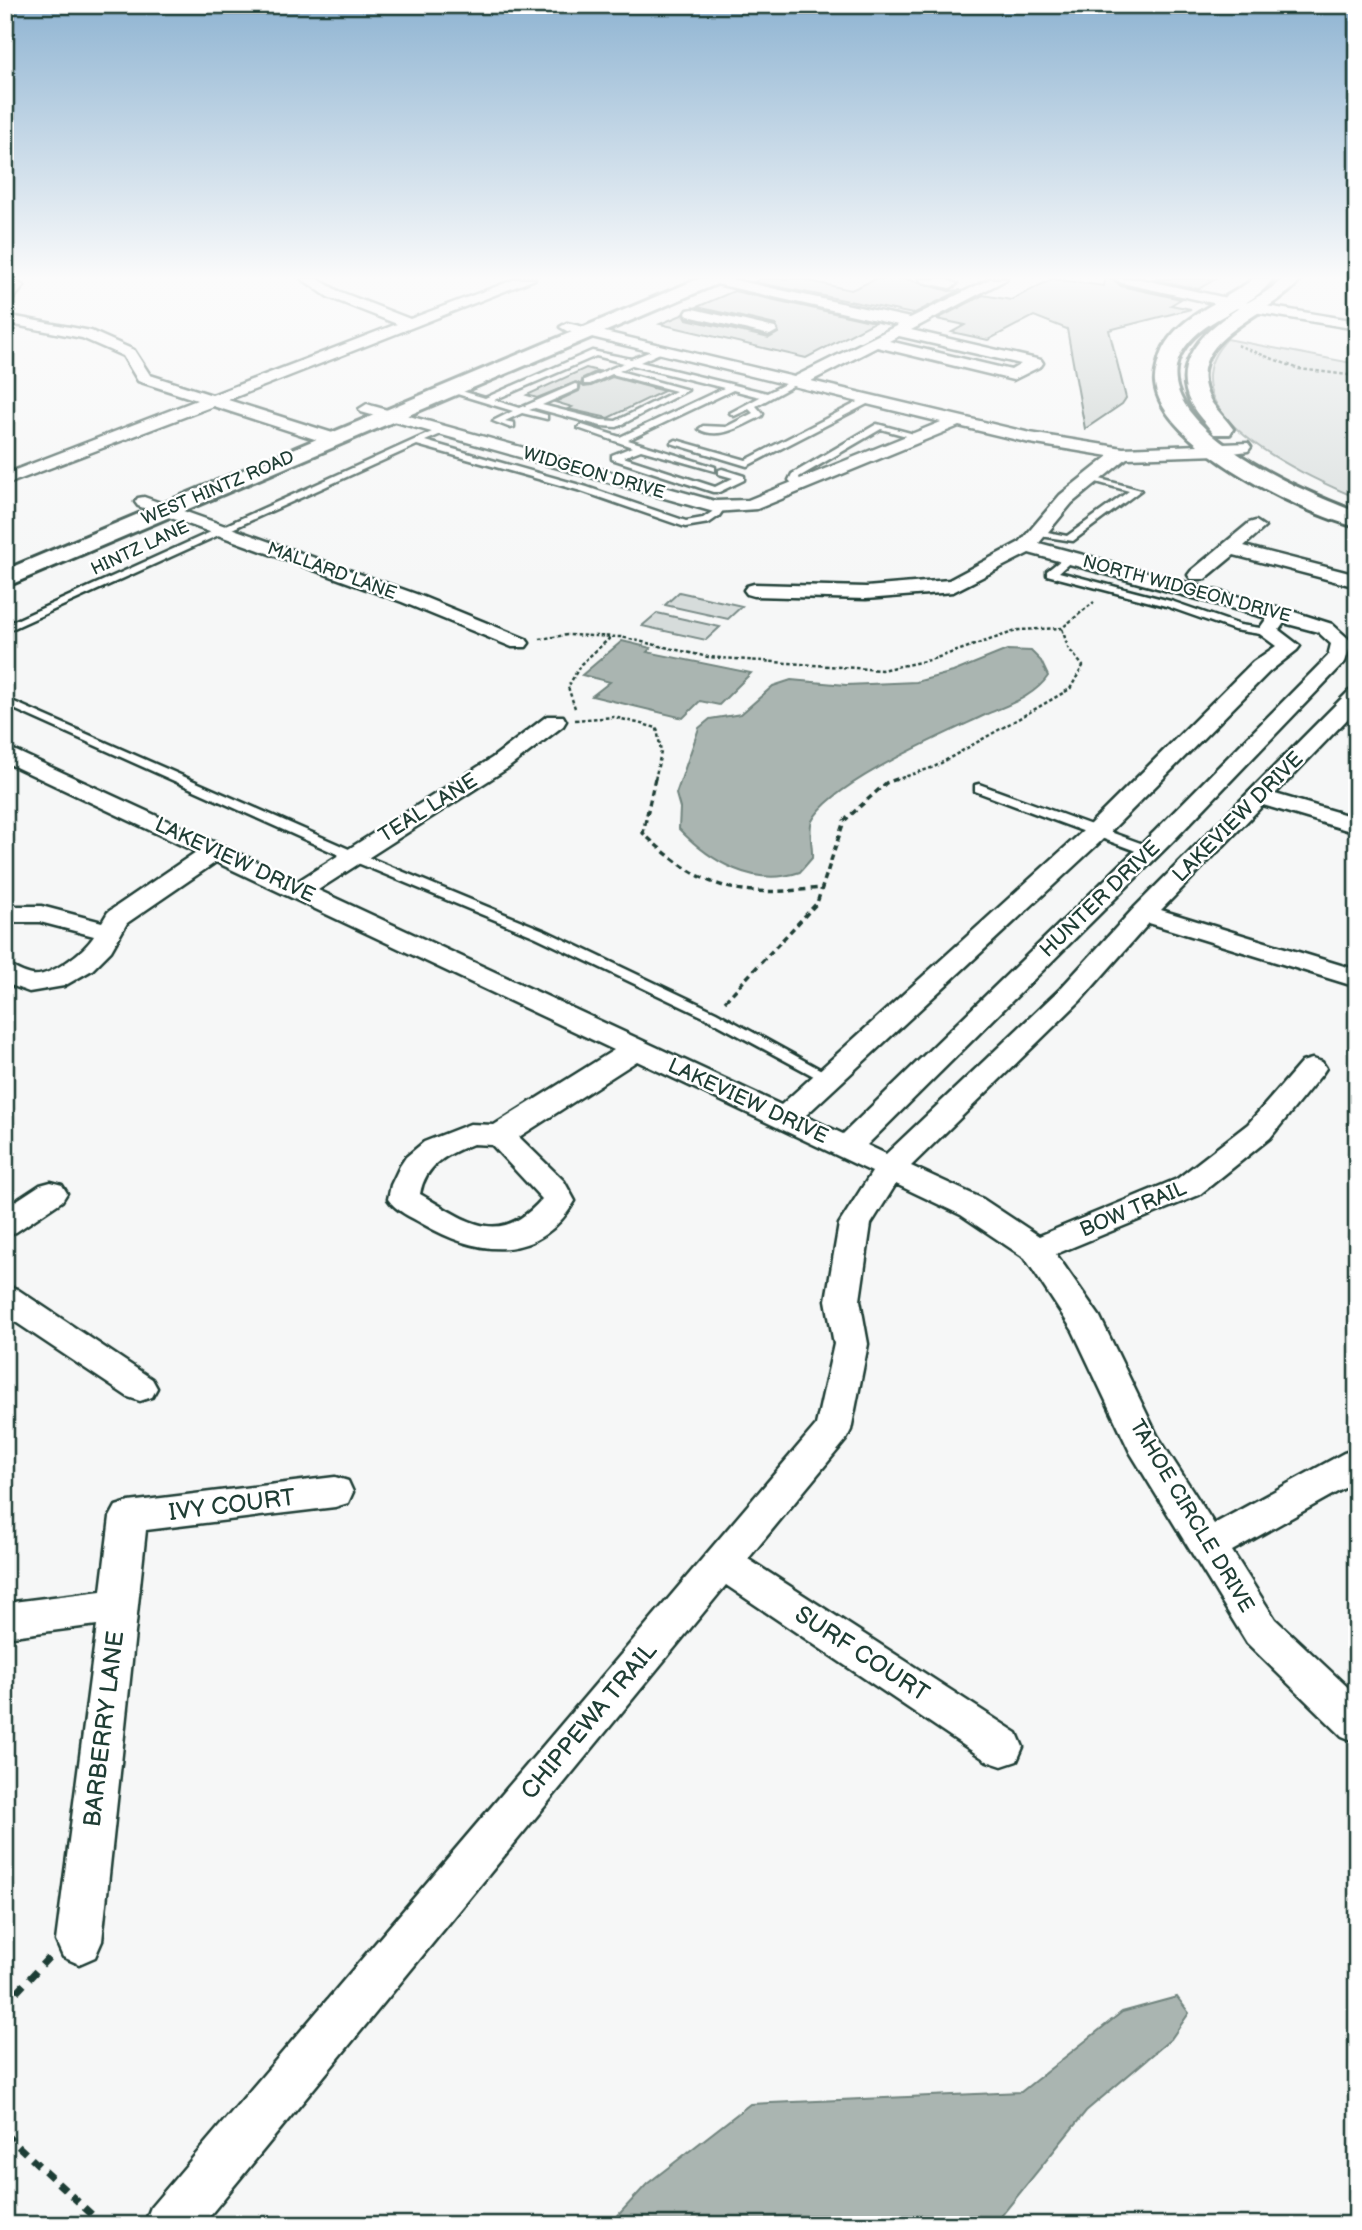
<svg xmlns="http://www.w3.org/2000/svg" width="1362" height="2230" viewBox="0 0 1362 2230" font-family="'Balsamiq Sans',sans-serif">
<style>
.green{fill:#d6dcdb;stroke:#7a8c88;stroke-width:2}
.water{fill:#aab5b1;stroke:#72857f;stroke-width:2}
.building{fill:#c0c9c6;stroke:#1f3d34;stroke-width:2}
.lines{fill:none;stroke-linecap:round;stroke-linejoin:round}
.lane-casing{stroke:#1f3d34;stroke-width:5}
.street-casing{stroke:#1f3d34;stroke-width:5}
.secondary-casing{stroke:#1f3d34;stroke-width:6}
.path-far2{stroke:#1f3d34;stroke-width:2.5;stroke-dasharray:3.5 2.5;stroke-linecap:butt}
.path-far1{stroke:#1f3d34;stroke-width:3.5;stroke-dasharray:6 4.5;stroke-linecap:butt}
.path{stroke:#1f3d34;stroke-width:7;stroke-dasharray:10 8;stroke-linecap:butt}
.lane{fill:#fff;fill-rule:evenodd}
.street{fill:#fff;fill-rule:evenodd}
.secondary{fill:#fff;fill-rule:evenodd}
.labels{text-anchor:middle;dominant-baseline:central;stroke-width:5;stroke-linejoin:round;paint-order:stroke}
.far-street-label{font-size:18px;fill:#1f3d34;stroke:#fff}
.street-label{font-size:21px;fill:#1f3d34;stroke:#fff}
.near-street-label{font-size:24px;fill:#1f3d34;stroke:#fff}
</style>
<rect width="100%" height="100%" fill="#f6f7f7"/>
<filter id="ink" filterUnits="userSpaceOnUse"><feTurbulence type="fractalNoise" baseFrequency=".0143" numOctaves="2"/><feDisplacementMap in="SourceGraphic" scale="14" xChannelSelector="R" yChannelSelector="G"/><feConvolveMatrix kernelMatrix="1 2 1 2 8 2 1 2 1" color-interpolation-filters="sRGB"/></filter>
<g filter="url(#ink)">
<path class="green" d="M1227 339 1357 364V498C1305 475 1158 412 1227 339Z
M679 592 742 606 728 619 665 605Z
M657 613 720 627 706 640 642 626Z"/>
<path class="water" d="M622 641 651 648 647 652 751 673 719 705 700 701 683 718 592 696 610 682 582 675Z
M1007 650 1031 651 1041 661 1048 676C1034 697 1007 705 985 715 945 734 831 783 812 821 808 829 813 848 812 858L800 872C753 888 710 861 679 829L680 808 676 794 699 728 710 719 741 714 773 686 791 680 846 685 916 682 953 672Z
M1177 1997 1189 2013 1171 2039 1086 2111 994 2225H609L647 2184 750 2104 1021 2092 1122 2012Z"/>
<path class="building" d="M760 279H800L851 290 876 279H906L949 291 961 290 913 314 754 282Z
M1052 279 1104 286 1105 279H1113L1121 286 1181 299 1171 305 1191 309 1109 330 1126 398 1122 404 1085 429 1067 329 1034 316 988 340 952 332 965 325 937 319 983 295 1011 300Z
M1151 279H1216L1198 289Z
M734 291 875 322 806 358 660 324 684 314 687 319 769 338 778 333 776 325 697 307Z
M586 368 598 371 583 378 581 384 584 387 591 386 612 377 664 391 608 418 568 409 572 407 555 402 579 391 581 385 576 382 537 398 527 395Z"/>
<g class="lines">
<defs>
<path id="lane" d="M659 348 662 352 640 362 767 393 791 381 798 383 756 406 763 414 762 416C743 425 719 441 699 429L703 426 726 427 753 413 749 409 734 416 730 413 760 397 733 390 628 440 715 467V471L641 450 623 457 715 487 733 478 719 474V470L722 469 744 476V480L719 492H713L612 459V455L632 447 578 428 582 425 620 437 724 388 632 365 619 371 688 390 617 427 601 426 535 408 529 410 547 415V419L522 413 505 421 514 423V427L511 428 493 421 513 411 444 390 448 387 485 398 592 351 631 359ZM596 356 624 363 584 380V384H590L612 374 676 391 616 421 601 420 542 405 578 389V385L575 384 520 408 494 400Z
M868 397 872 400 871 402 747 466 671 443 676 440 746 460Z
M877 424 925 437 921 440 881 429 799 477 802 488H796L789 480 792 474Z
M443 427 447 430 446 432 425 441 587 487 686 521 703 518 712 512 718 504 726 506 719 516 709 523 685 527 581 491 417 445 5 632V625Z
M1089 476 1141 490 1073 541 1034 535V531L1038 530 1067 536 1129 491 1089 480Z
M1066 556 1075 558 1059 572 1174 602 1240 625 1267 629 1272 632 1267 635 1234 630 1166 606 1047 575V571Z
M5 698 358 853 546 931 716 1012 836 1078 828 1083 823 1081 706 1018 536 937 348 859 5 705Z
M979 784 1154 848 1156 851 1154 854H1144L975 791V785Z"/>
<path id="street" d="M302 279H318L338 291 410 319 516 279H535L228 400 339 435 341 439 339 443H327L213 406 5 485V474L197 400 138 381 123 356 82 338 5 323V315L91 331 134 350 150 375 212 395 397 324 328 297Z
M705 279H730L910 318 990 279H1007L911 330 1041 360 1043 363 1041 366 1013 380 877 347 811 381 1030 433 1123 448 1248 443 1251 447 1248 451 1218 455 1127 458 1072 503 1039 543 1288 610 1332 624 1352 642 1345 662 1173 841 867 1145 886 1154 1060 989 1135 907 1349 691 1357 690V709L1275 794 1357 818V833L1263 805 1161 910 1357 970V987L1149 923 1080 1001 911 1166 983 1199 1039 1236 1177 1179 1248 1124 1302 1062 1312 1059 1322 1062 1326 1068 1322 1074 1270 1138 1199 1195 1056 1254 1100 1317 1157 1435 1214 1524 1344 1453 1357 1449V1481L1232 1551 1275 1619 1357 1696V1742L1342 1736 1247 1643 1130 1452 1073 1331 1025 1258 961 1215 896 1184 871 1224 860 1300 868 1344 851 1430 846 1440 748 1559 1017 1733 1023 1747 1017 1761 1002 1766 987 1761 726 1585 202 2225H144L151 2207 816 1425 834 1344 826 1300 839 1224 872 1172 637 1061 519 1137 564 1181 575 1201C537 1264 479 1256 423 1224 411 1217 396 1211 388 1199L391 1185 400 1166 406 1157 424 1142 470 1124 494 1125 614 1050 216 862 127 923 111 951 92 970 64 986 29 992 5 983V965C14 967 24 974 32 975 50 978 85 951 94 936L40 922H5V906H41L102 922 108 912 196 852 5 762V746L298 881 492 758 547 716H563L566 721 563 726 508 768 318 890 781 1105 1082 832 1253 662 1276 646 1257 632 1267 618 1029 553 953 592 866 599 754 596 747 594 744 590 747 586 754 584 866 587 949 580 1020 542 1060 495 1109 456 1030 443 959 426 757 509 714 512 361 412 359 409 367 404 373 406 715 501 748 500 941 422 567 331 560 327 567 323 794 377 898 325 712 283ZM899 336 1021 364 1011 370 889 341ZM1284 623 1318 632 1331 644 1328 656 1155 831 843 1134 805 1116 1100 842 1269 672 1297 650 1300 646 1279 630ZM473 1144 492 1145 542 1199C499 1248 468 1222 420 1194 425 1165 447 1154 473 1144Z
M920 279H945L957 284 950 288 922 282Z
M1115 279H1140L1254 304 1357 321V329L1254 312 1122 283Z
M17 282 24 286 10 303 5 304V291Z
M693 309 775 328 777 331 770 335 688 316 686 313 688 310Z
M144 497 416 594 526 639 529 643 526 647H512L402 602 138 506 135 502 138 498Z
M1256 521 1265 527 1244 546 1357 575V587L1234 555 1205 579H1191L1188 575 1191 571 1249 523Z
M51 1182 62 1185 67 1193 62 1201 16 1232 5 1235V1208L40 1185Z
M5 1286 17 1289 152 1379 157 1388 152 1397 140 1401 128 1397 5 1315Z
M335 1477 348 1481 353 1492 348 1503 335 1507 146 1530 102 1941 95 1957 79 1964 63 1957 56 1941 97 1625 5 1637V1603L101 1591 110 1517 116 1506 129 1502Z"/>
<path id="secondary" d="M698 279H722L719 283 5 587V570Z
M1253 279H1273C1251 309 1207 316 1185 347 1133 421 1308 494 1357 512V527C1303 514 1161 445 1155 383 1154 376 1158 363 1160 356 1173 317 1224 302 1253 279Z
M1282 279H1301C1274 316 1174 339 1212 403 1218 412 1227 420 1233 429L1230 434H1214C1207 424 1197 415 1191 404 1169 360 1208 327 1242 306 1255 298 1272 290 1282 279Z"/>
</defs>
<use href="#lane" class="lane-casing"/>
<use href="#street" class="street-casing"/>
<use href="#secondary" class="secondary-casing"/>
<path class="path-far2" d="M1237 345 1299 369 1357 376
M540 639 567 635 621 637 708 657 881 670 930 660 1019 630 1062 628 1094 602
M575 708 568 687 581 664 611 637
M575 720 614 717 657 728 661 752 655 780
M895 780 934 767 1070 689 1083 666 1068 648 1062 628"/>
<path class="path-far1" d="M655 778 643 833C705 892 737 897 821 888
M725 1001 817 903 844 821 886 783 900 778"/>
<path class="path" d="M5 2005 50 1956
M5 2134 103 2225"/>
<use href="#lane" class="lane"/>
<use href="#street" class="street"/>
<use href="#secondary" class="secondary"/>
</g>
</g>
<linearGradient id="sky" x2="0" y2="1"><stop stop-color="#8fb4d2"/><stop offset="0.47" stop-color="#fbfbfb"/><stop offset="1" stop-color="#fbfbfb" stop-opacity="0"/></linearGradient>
<rect width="1362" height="591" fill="url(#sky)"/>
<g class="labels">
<g class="far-street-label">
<text transform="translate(594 473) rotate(16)">WIDGEON DRIVE</text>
<text transform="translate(218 488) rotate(-23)">WEST HINTZ ROAD</text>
<text transform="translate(140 548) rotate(-25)">HINTZ LANE</text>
<text transform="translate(332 571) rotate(20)">MALLARD LANE</text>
<text transform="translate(1187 589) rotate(15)">NORTH WIDGEON DRIVE</text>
</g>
<g class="street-label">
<text transform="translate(428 808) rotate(-32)">TEAL LANE</text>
<text transform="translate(1238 817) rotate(-45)">LAKEVIEW DRIVE</text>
<text transform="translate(235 860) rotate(25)">LAKEVIEW DRIVE</text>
<text transform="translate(1100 899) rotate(-44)">HUNTER DRIVE</text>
<text transform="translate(748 1101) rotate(25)">LAKEVIEW DRIVE</text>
<text transform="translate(1133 1209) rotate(-23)">BOW TRAIL</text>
<text transform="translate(1192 1516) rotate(59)">TAHOE CIRCLE DRIVE</text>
</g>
<g class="near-street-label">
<text transform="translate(232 1505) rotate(-7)">IVY COURT</text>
<text transform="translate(862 1654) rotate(33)">SURF COURT</text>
<text transform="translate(589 1721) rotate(-50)">CHIPPEWA TRAIL</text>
<text transform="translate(104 1729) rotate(-83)">BARBERRY LANE</text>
</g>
</g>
<rect width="1362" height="2230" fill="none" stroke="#fff" stroke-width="28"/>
<rect x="14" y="14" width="1334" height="2202" fill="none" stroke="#1f3d34" stroke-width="2.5" filter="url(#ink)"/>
</svg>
